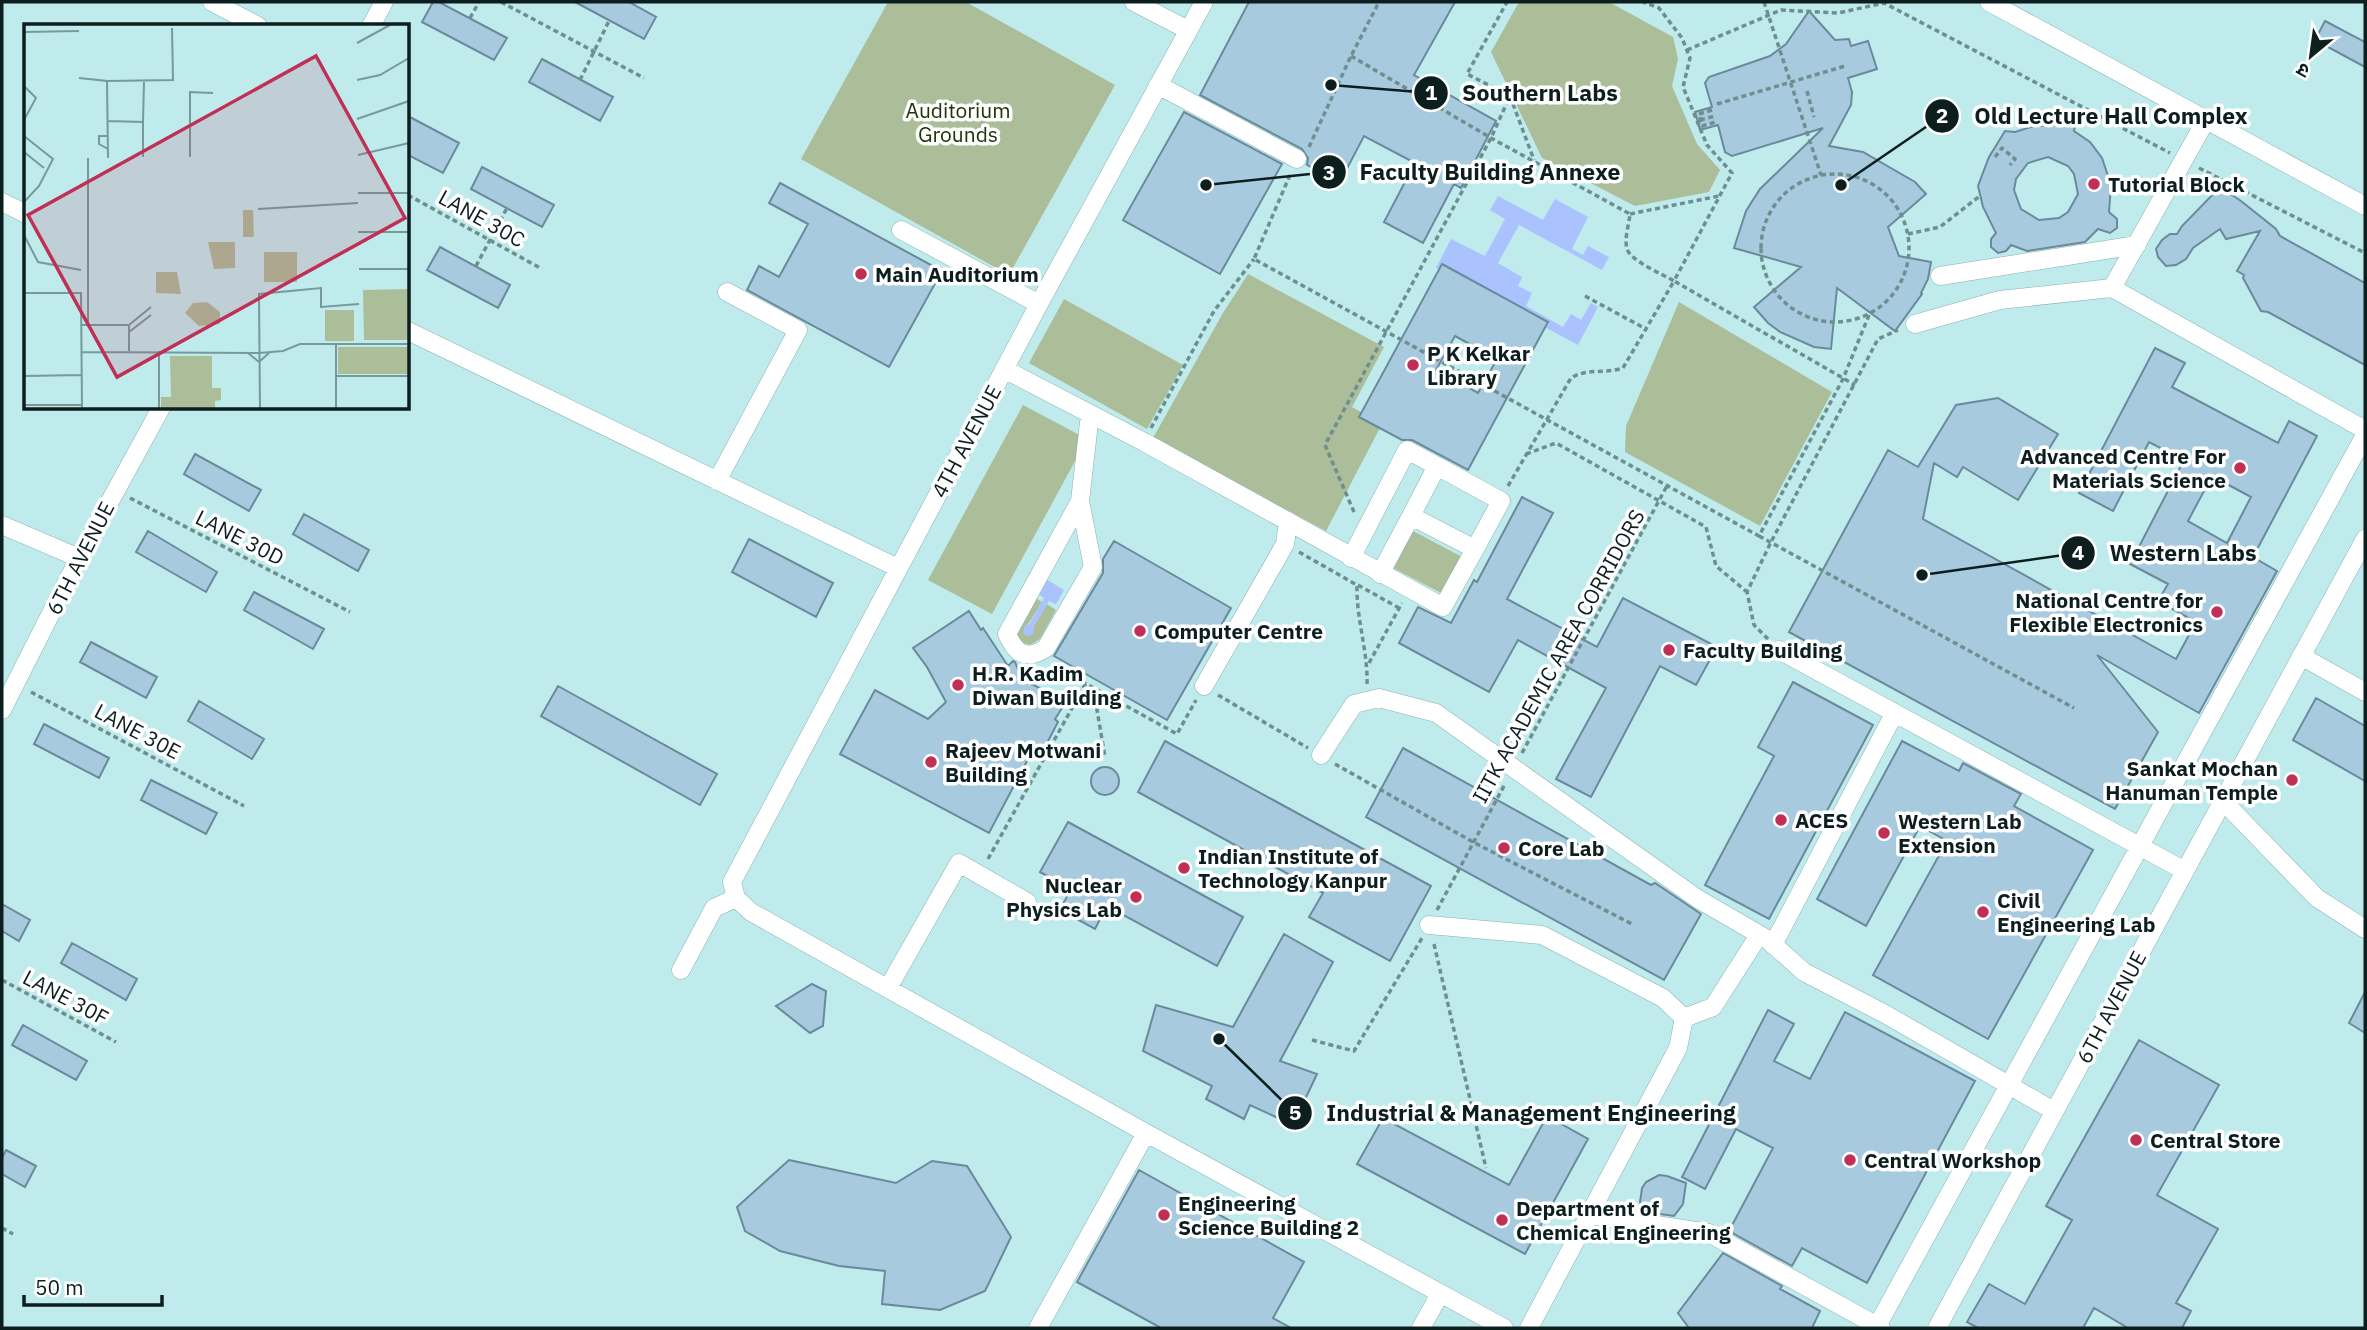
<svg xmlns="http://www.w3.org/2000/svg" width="2367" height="1330" viewBox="0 0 2367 1330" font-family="'IBM Plex Sans','Noto Sans Devanagari',sans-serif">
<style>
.green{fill:#abbd99}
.water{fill:#aac2fe}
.building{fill:#a8cade;stroke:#6a8a9c;stroke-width:2;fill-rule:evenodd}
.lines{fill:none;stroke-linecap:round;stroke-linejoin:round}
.minor-casing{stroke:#87b2b3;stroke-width:19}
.path{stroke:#6e8e8f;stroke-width:3.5;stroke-dasharray:5 3.5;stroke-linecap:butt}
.minor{stroke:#fff;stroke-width:18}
.poi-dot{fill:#c03056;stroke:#fff;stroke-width:2.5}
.labels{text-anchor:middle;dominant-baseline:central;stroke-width:7;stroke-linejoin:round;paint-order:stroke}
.park-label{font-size:21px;fill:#223407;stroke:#fff}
.poi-label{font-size:21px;font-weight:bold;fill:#0d1e1f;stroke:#fff;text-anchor:start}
.street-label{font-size:21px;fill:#0d1e1f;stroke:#fff}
.inset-road{fill:none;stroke:#78999a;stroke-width:2}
.view{fill:#c03056;fill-opacity:0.15;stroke:#c03056;stroke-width:3.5}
.inset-edge{fill:none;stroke:#0d1e1f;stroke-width:3.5}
.leader{fill:none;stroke:#0d1e1f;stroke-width:2.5}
.callout-dot{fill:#0d1e1f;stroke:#fff;stroke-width:2.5}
.mark-label{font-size:21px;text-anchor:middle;font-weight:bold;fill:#fff}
.callout-label{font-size:23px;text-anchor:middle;font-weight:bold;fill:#0d1e1f;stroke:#fff;stroke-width:7;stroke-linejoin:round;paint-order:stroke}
</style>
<rect width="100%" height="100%" fill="#bfebec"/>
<path class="green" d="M888 2H966L1115 85 1009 275 801 159Z
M1519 2H1609L1673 37 1678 59 1672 86 1697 144 1720 170 1709 192 1635 206 1542 158 1491 52Z
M1248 274 1384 347 1352 407 1382 424 1326 531 1153 438 1223 313Z
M1064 299 1183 365 1147 429 1029 363Z
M1679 302 1832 392 1760 526 1625 452 1626 426Z
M1023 405 1087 439 992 614 928 580Z
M1413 531 1466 559 1447 596 1393 568Z
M1034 597 1042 602 1029 623 1026 625 1034 626 1047 604 1056 610 1040 639 1030 645 1023 643 1016 634Z"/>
<path class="water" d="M1498 196 1543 220 1555 199 1588 217 1572 249 1583 255 1588 246 1609 257 1602 270 1519 225 1498 263 1522 277 1518 286 1532 293 1526 306 1563 327 1571 314 1581 320 1591 303 1598 307 1578 345 1436 268 1451 239 1485 256 1505 219 1490 210Z
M1046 579 1064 590 1056 604 1049 601 1034 626 1033 635 1027 636 1023 633 1024 627 1030 623 1044 598 1038 594Z"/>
<path class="building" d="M433 2H439L507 38 494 60 422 22Z
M575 2H629L656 17 644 39Z
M1249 2H1455L1414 75 1496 121 1461 188 1454 184 1423 243 1384 222 1415 163 1364 136 1340 182 1307 165 1308 158 1302 149 1200 95Z
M1809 11 1835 40 1849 39 1851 46 1868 41 1877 69 1848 78 1852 92 1851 105 1829 146 1863 152 1915 182 1926 194 1888 227 1899 256 1931 262 1928 279 1921 293 1922 294 1895 331 1837 288 1831 349 1814 347 1780 332 1768 323 1754 307 1801 267 1734 248 1746 211 1760 189 1823 128 1732 156 1725 152 1718 125 1700 130 1695 112 1712 107 1705 83 1709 77 1770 56 1786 44Z
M2325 21 2365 42V67L2315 40Z
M542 59 613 97 600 121 529 82Z
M1184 112 1282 164 1220 274 1123 220Z
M2065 113H2069L2076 118 2074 131 2090 142 2102 158 2111 185 2109 212 2117 219V228L2110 233 2098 229 2085 242 2027 251 2011 245 2006 251 1998 253 1991 247V239L1996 233 1983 207 1978 186 1989 157 2005 131 2015 132 2034 126 2056 125 2058 117ZM2048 157 2068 166 2074 174 2078 194 2068 212 2059 218 2039 220 2021 209 2014 190 2016 179 2028 163Z
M408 116 459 143 443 173 408 155Z
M482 167 554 205 542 227 471 189Z
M780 183 942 271 889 367 747 290 759 266 779 277 808 224 769 203Z
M2220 187 2241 201 2276 229 2280 236 2365 283V365L2268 312 2261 311 2243 278 2244 275 2237 271 2260 231 2226 239 2220 229 2193 248 2186 259 2176 265 2166 266 2158 257 2156 249 2162 240 2170 234H2177L2182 226Z
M440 247 510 285 498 308 427 270Z
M1442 264 1548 322 1468 470 1412 440H1402L1359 417ZM1455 336 1497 359 1478 393 1436 370Z
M2155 348 2185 363 2172 387 2278 443 2289 421 2317 436 2253 557 2277 571 2199 713 2097 655 2158 732 2115 809 1789 632 1888 450 1918 467 1956 405 1998 398 2058 434 2018 500 1963 467 1957 477 1934 463 1923 519 2176 659 2196 622 2158 601 2168 584 2130 564 2184 460 2149 442 2113 511 2079 493ZM2212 476 2251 497 2227 543 2188 521Z
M195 454 261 490 249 511 184 474Z
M1522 497 1553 513 1507 599 1597 647 1623 598 1717 647 1696 685 1660 666 1591 797 1556 779 1606 688 1518 640 1489 692 1399 643 1418 607 1451 623 1474 580 1477 582Z
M304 514 369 550 358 571 293 534Z
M148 531 217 572 206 592 136 552Z
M749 539 833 583 816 617 732 572Z
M1114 541 1231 608 1167 720 1054 656 1103 573V559Z
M254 592 324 629 313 649 244 610Z
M969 611 981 630 983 628 1008 666 1013 661 1015 662 1022 679 1053 695 1052 700 1062 708 1055 719 1058 722 1046 745 1042 751 1035 746 989 833 840 754 875 690 928 719 946 702 927 667 913 648Z
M91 642 157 677 146 698 80 662Z
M1793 682 1873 725 1769 919 1705 885 1774 756 1758 747Z
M558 686 717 774 700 805 541 716Z
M2316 698 2365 726V781L2293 740Z
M199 701 264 739 252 759 188 721Z
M44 724 109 758 99 778 34 744Z
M1165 741 1431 886 1390 961 1309 917 1323 893 1138 792Z
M1902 741 1959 771 1963 763 2021 794 2014 806 2093 850 1988 1039 1873 975 1947 841 1920 826 1866 926 1817 899Z
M1403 748 1651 885 1655 883 1701 914 1664 980 1366 817Z
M1091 781a14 14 0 1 1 28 0a14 14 0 1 1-28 0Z
M151 780 217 813 206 834 141 800Z
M1068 822 1243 917 1217 966 1107 906 1095 929 1075 918 1078 912 1063 904 1071 889 1040 872Z
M2 904 30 920 19 941 2 931Z
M1284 934 1333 962 1280 1061 1317 1074 1293 1125 1250 1105 1244 1119 1206 1099 1212 1086 1143 1051 1156 1005 1233 1027Z
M72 943 137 979 126 1000 61 963Z
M812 984 826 991 823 1026 810 1033 776 1006Z
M2365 992V1033L2349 1023Z
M1768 1010 1794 1024 1774 1061 1810 1079 1845 1012 1975 1081 1867 1283 1802 1248 1792 1266 1729 1231 1773 1148 1736 1129 1705 1189 1682 1177Z
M23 1025 87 1061 76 1080 12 1045Z
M2139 1040 2219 1085 2157 1195 2218 1229 2176 1303 2191 1311 2182 1328H2128L2094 1308 2083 1328H1978L1967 1322 1989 1284 2025 1304 2072 1220 2046 1206Z
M1547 1116 1588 1139 1525 1254 1357 1164 1383 1118 1509 1185Z
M6 1150 36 1166 25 1187 2 1174V1158Z
M789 1160 896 1183 932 1161 967 1166 1011 1237 985 1291 940 1310 882 1304 885 1271 839 1266 780 1251 745 1231 737 1207Z
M1139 1170 1304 1262 1273 1318 1291 1328H1161L1077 1282Z
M1659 1175 1667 1176 1686 1183 1683 1204 1674 1216 1645 1212 1640 1202 1642 1188 1646 1182Z
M1723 1253 1782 1286 1780 1289 1820 1311 1812 1328H1689L1678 1313Z"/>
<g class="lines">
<defs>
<path id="minor" d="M212 2 258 26
M1134 2 1188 30
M1204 2 1039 304 732 882 736 898 751 912 1146 1133 1504 1328
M1989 2 2365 206
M371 26 384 2
M1158 85 1297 159
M2 202 26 214
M901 230 1039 304
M1940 276 2137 245
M2112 288 2206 120
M1915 324 2000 300 2112 288 2365 430
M408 331 898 568
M1004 369 1144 442 1443 607 1475 549 1411 516 1380 574
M1437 466 1501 501 1475 549
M717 481 798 330 727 292
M1080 501 1093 567 1046 648C1026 661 1016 654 1007 634L1080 501 1090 414
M2 525 79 558
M1351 558 1407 450 1437 466 1411 516
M1779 650 2185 871
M2301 656 2365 692
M1204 686 1285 544 1288 521
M2 710 79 558 161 408
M1321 755 1354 704 1379 698 1436 713 1698 899 1767 939 1804 972 1885 1014 2054 1111
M2223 801 2317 898 2365 929
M1429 925 1542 935 1663 998 1684 1018 1678 1048 1529 1328
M1773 945 1894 714
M681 970 714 908 736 898
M888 988 959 863 1027 902
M1684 1018 1713 1007 1759 935
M1590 1215 1709 1233 1881 1328
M1038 1328 1146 1133
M1421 1328 1440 1294
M1876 1328 2365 435
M1937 1328 2365 539"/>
</defs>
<use href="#minor" class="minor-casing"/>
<path class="path" d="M501 2 644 78
M1764 2 1821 175
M470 18 479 2
M1687 50 1781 10 1838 13 1884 3 2170 153
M1351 56 1491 138 1630 214C1629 225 1624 238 1627 249 1631 261 1662 274 1674 281L1732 173 1707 145 1683 87 1690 58 1682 38 1659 8 1643 2
M580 80 609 21
M1807 91 1814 117
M1510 96 1534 160
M1717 104 1845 66
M1712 110 1699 114 1702 126 1716 122
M1700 120 1715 116
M1309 147 1351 56 1379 2
M1995 157 2002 148 2015 159 2010 165
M2199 168 2365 253
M1761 248a74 74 0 1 1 148 0a74 74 0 1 1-148 0Z
M1290 175 1254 259 1759 536 1843 379 1869 315
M408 195 542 269
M1630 214 1719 196
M1908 234 1940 227 1981 195
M476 266 507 208
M1585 296 1646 329
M1151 428 1214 311 1254 259
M1526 454 1556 443 1706 527 1716 566 1747 592
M1508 486 1571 378C1586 368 1606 374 1623 368L1674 281 1855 385
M130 498 350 612
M1354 512 1325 445 1491 138 1510 96 1467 74 1507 2
M1759 536 2074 708
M1299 552 1357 585C1356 619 1368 650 1367 684
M1358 585 1399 608
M1768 639 1754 625 1747 592 1771 542 1878 339 1898 330
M1369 663 1402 603
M1052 665 1177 734 1196 700
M31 692 244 806
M1103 693 1096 704 1105 757
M1218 695 1308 748
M1522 753 1668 484
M1335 764 1473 842 1632 924
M988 859 1086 683
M1437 910 1505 784
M1434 944 1486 1168
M2 980 116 1042
M1312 1040 1354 1051 1422 938
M2 1228 13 1234"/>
<use href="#minor" class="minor"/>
</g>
<g class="poi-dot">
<circle cx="2094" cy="184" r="7"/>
<circle cx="861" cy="274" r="7"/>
<circle cx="1413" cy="365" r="7"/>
<circle cx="2240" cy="468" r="7"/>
<circle cx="2217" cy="612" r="7"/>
<circle cx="1140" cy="631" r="7"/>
<circle cx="1669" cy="650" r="7"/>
<circle cx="958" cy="685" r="7"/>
<circle cx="931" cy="762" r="7"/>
<circle cx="2292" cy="780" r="7"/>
<circle cx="1781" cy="820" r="7"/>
<circle cx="1884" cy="833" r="7"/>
<circle cx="1504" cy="848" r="7"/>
<circle cx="1184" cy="868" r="7"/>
<circle cx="1136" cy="897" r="7"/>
<circle cx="1983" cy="912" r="7"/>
<circle cx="2136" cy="1140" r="7"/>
<circle cx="1850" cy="1160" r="7"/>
<circle cx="1164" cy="1215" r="7"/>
<circle cx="1502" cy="1220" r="7"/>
</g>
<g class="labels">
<g class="park-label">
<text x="958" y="110">Auditorium<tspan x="958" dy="24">Grounds</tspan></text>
</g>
<g class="poi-label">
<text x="2108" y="184">Tutorial Block</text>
<text x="875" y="274">Main Auditorium</text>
<text x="1427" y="353">P K Kelkar<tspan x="1427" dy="24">Library</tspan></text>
<text x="2226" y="456" text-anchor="end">Advanced Centre For<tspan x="2226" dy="24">Materials Science</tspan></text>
<text x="2203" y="600" text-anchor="end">National Centre for<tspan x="2203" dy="24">Flexible Electronics</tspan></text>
<text x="1154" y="631">Computer Centre</text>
<text x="1683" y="650">Faculty Building</text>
<text x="972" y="673">H.R. Kadim<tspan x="972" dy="24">Diwan Building</tspan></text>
<text x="945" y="750">Rajeev Motwani<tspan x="945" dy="24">Building</tspan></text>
<text x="2278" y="768" text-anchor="end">Sankat Mochan<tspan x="2278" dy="24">Hanuman Temple</tspan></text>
<text x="1795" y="820">ACES</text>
<text x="1898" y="821">Western Lab<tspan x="1898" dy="24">Extension</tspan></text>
<text x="1518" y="848">Core Lab</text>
<text x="1198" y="856">Indian Institute of<tspan x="1198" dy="24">Technology Kanpur</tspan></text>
<text x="1122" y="885" text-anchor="end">Nuclear<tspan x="1122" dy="24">Physics Lab</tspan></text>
<text x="1997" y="900">Civil<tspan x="1997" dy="24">Engineering Lab</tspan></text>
<text x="2150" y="1140">Central Store</text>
<text x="1864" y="1160">Central Workshop</text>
<text x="1178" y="1203">Engineering<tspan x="1178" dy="24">Science Building 2</tspan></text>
<text x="1516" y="1208">Department of<tspan x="1516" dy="24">Chemical Engineering</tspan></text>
</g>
<g class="street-label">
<text transform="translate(482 218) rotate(29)">LANE 30C</text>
<text transform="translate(966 441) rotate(-62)">4TH AVENUE</text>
<text transform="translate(240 537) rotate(27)">LANE 30D</text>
<text transform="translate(80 558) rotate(-63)">6TH AVENUE</text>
<text transform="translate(1558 656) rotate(-61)">IITK ACADEMIC AREA CORRIDORS</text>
<text transform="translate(138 731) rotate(28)">LANE 30E</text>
<text transform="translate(66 997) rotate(28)">LANE 30F</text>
<text transform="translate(2111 1007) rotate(-62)">6TH AVENUE</text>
</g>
</g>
<g transform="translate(24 24)">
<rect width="385" height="385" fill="#bfebec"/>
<path d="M219 186H229L230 213H219ZM184 218H211V244L190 245ZM240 228H273V258H240ZM132 248H153L157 270 132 269ZM385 265V316H340L339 266ZM183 278 196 288V300L175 302 161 289 169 279ZM301 286H330V317H301ZM314 323H385V350H314ZM146 332H188V364H197V376L191 377V384H137V373H147Z" fill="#abbd99"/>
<path class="inset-road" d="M0 8 55 7M333 19 366 1M55 54 83 57 84 134M333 56 356 51 385 34M83 57 149 56 148 4M0 62 12 74 0 96M333 95 385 77M83 97 119 98V133M119 98 120 58M0 112 29 135 15 162 0 178M83 112H75V120L84 125M0 128 20 144M334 131 385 119M166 133V68L189 69M64 134V301M334 169H385M234 185 334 179M334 208H385M0 211 14 238 57 246M335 245H385M0 269H57L58 384M57 301H105L127 283M105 308 127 291M312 320V384M105 327V301M58 328 235 329 259 327 276 320H385M224 329 235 338 245 329M0 352 58 351M312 352H385M0 381H57M135 384V327M236 384 235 270 297 264V283L335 280"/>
<path class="view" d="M292 32 381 194 93 353 4 191Z"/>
<rect width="385" height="385" class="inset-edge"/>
</g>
<path class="leader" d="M1331 85L1431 93M1841 185L1942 116M1206 185L1329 172M1922 575L2078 553M1219 1039L1295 1113"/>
<g class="callout-dot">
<circle cx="1331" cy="85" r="7"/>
<circle cx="1841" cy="185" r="7"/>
<circle cx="1206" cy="185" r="7"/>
<circle cx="1922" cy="575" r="7"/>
<circle cx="1219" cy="1039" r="7"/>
<circle cx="1431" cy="93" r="18"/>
<circle cx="1942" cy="116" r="18"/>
<circle cx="1329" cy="172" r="18"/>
<circle cx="2078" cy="553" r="18"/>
<circle cx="1295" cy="1113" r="18"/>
</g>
<g class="mark-label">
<text x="1431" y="100">1</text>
<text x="1942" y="123">2</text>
<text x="1329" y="180">3</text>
<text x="2078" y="560">4</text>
<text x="1295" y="1120">5</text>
</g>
<g class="callout-label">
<text x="1540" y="101">Southern Labs</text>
<text x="2111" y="124">Old Lecture Hall Complex</text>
<text x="1490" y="180">Faculty Building Annexe</text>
<text x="2183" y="561">Western Labs</text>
<text x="1531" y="1121">Industrial &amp; Management Engineering</text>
</g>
<rect width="2367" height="1330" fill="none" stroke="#0d1e1f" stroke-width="7"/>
<g transform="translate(2311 56) rotate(209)" stroke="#ffffff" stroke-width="5" paint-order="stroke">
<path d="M0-5L12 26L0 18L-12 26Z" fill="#0d1e1f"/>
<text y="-10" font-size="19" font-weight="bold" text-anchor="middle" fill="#0d1e1f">उ</text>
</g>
<path d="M24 1295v10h138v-10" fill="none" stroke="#0d1e1f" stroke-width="3.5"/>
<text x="35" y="1295" font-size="21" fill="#0d1e1f" stroke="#ffffff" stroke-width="5" paint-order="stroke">50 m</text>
</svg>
